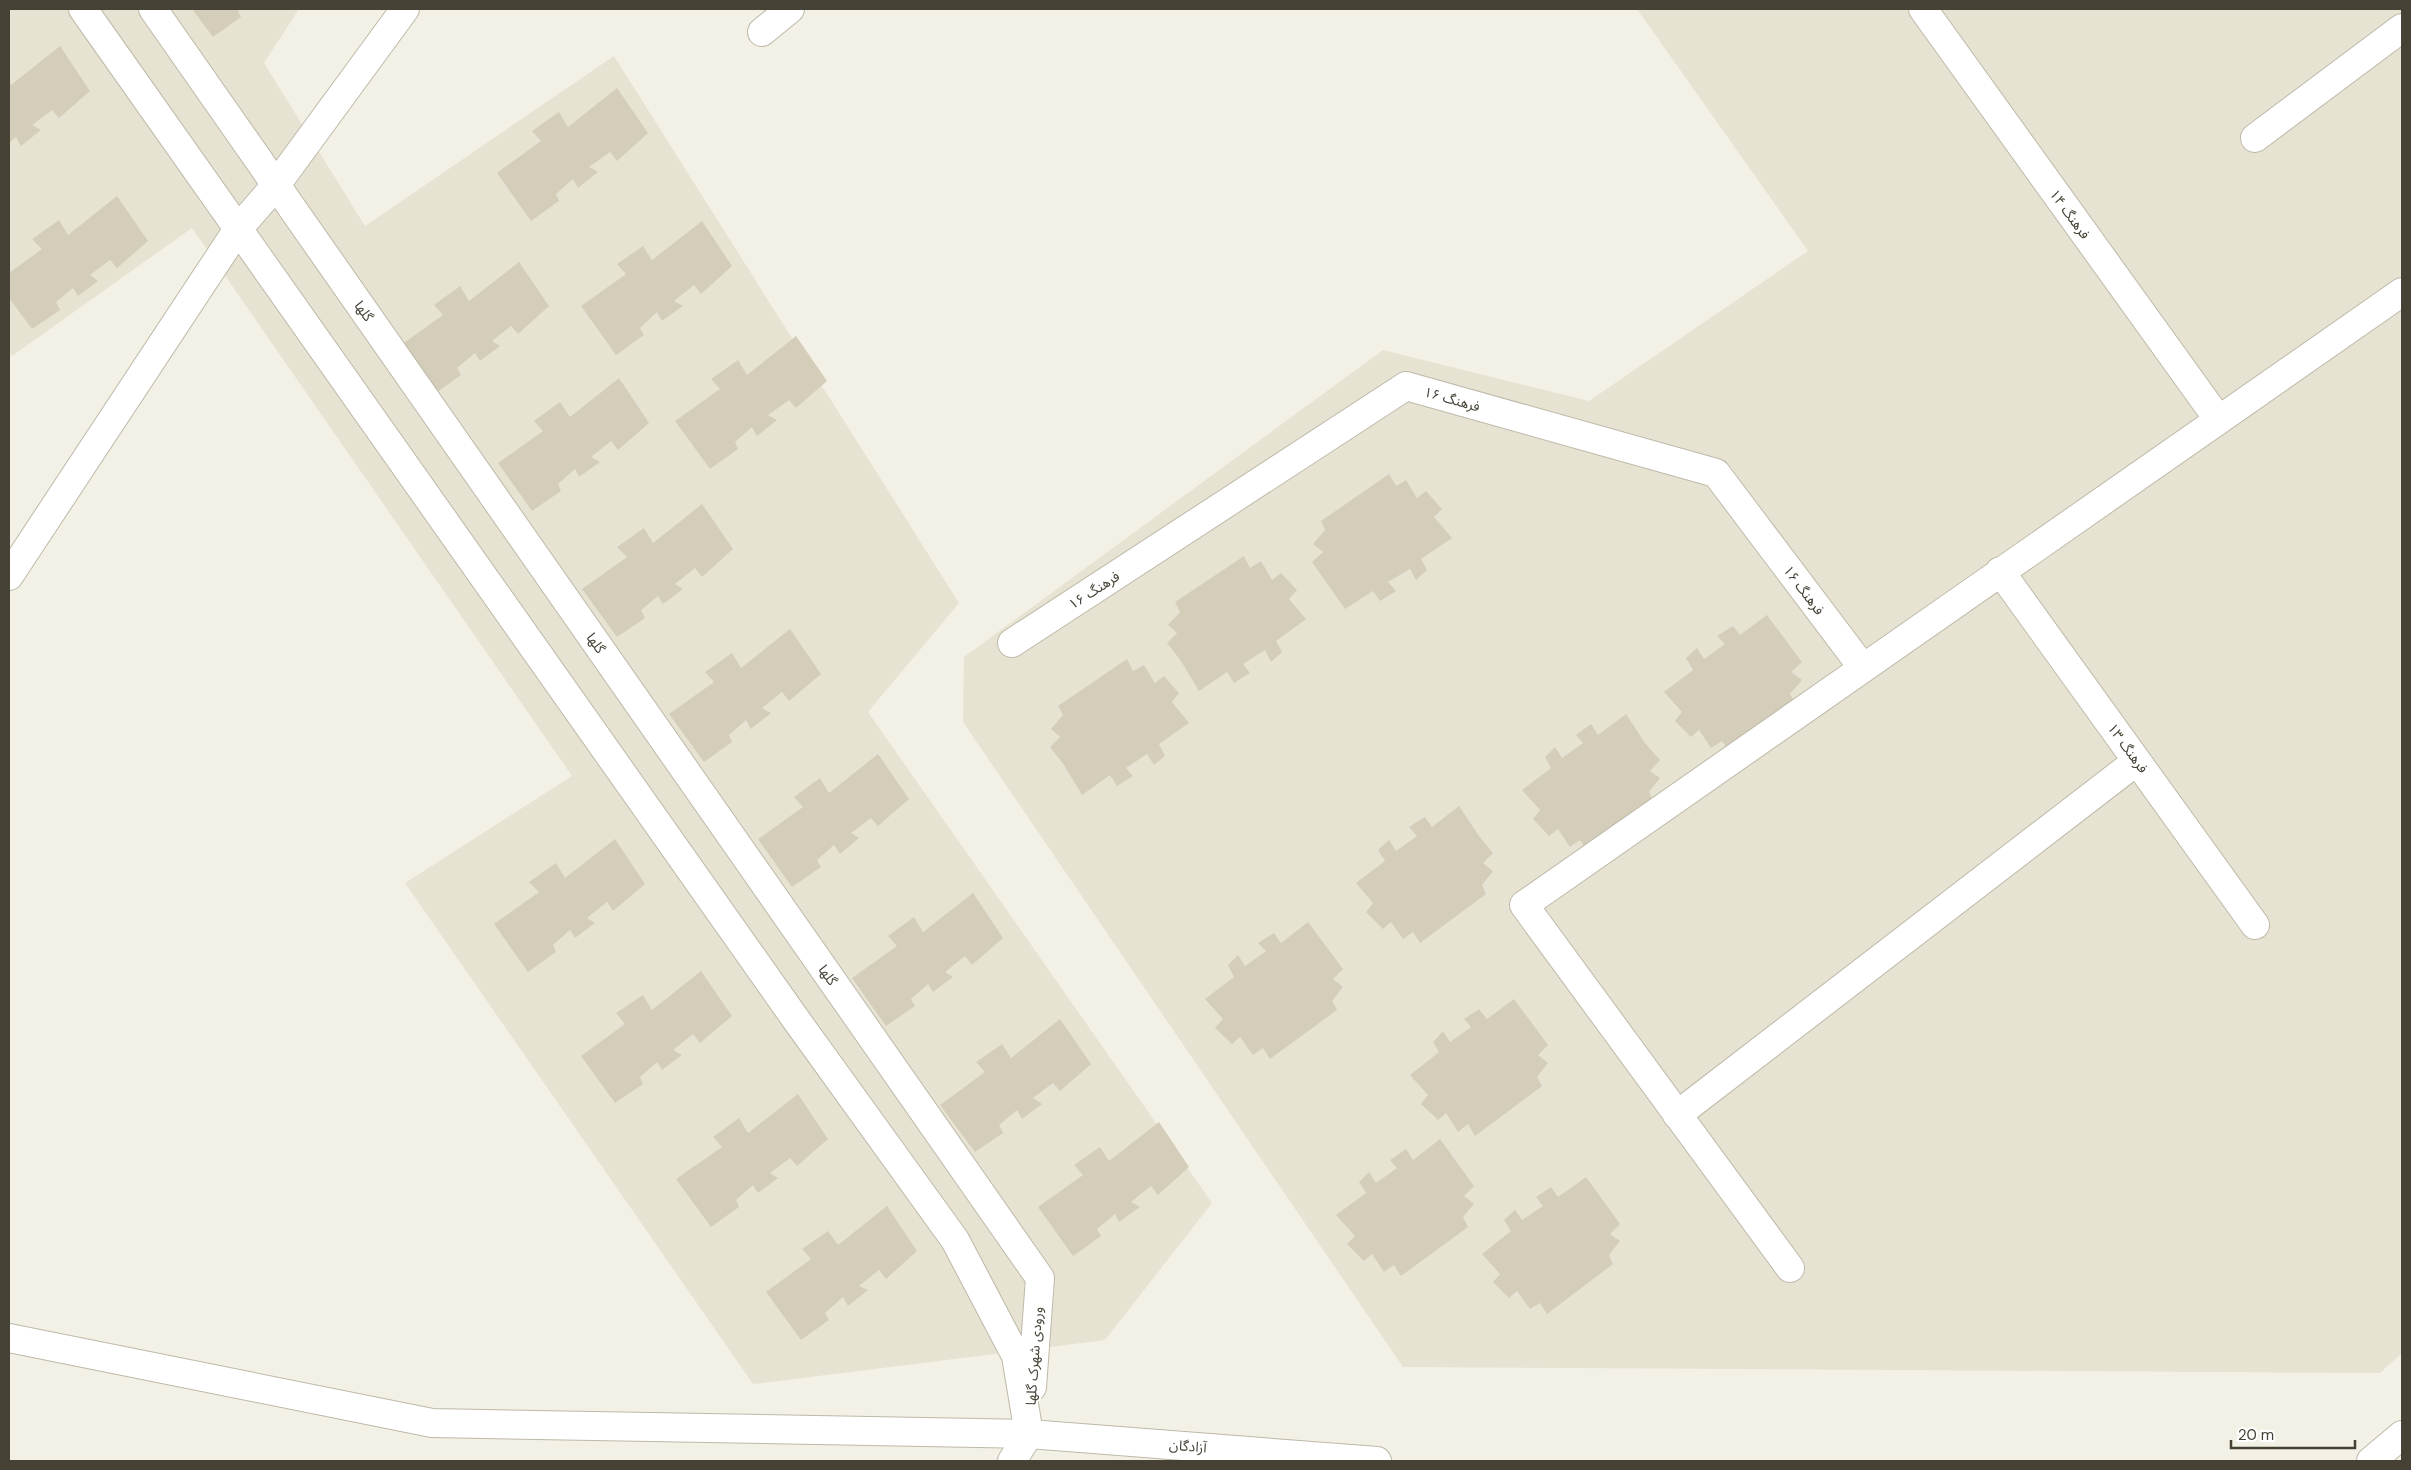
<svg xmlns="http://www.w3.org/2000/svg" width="2411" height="1470" viewBox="0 0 2411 1470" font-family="'DM Sans','Noto Sans Arabic',sans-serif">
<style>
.residential{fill:#e7e3d3}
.building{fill:#d4cdba}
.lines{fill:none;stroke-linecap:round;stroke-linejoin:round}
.minor-casing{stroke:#beb9a8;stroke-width:30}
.minor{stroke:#fff;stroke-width:28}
.labels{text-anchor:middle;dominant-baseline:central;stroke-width:4;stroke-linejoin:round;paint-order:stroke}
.street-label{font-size:14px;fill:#454135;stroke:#fff}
</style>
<rect width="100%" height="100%" fill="#f3f0e5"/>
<path class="residential" d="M9 9H299L264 63 365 226 614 56 959 603 868 712 1212 1203 1105 1340 753 1384 405 883 572 776 192 228 12 356 9 351Z
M1637 9H2402V1353L2380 1373 1403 1367 963 722 964 657 1383 350 1589 401 1808 251Z"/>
<path class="building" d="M192 9H240L238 11 241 17 213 37Z
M60 46 90 91 59 118 52 110 32 125 41 130 21 146 16 137 9 143V81L11 85Z
M617 88 648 133 617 161 610 152 589 167 598 172 578 188 573 179 556 194 559 201 531 221 497 173 541 141 532 131 559 112 568 127Z
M117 196 148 241 117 268 110 260 90 275 98 281 78 296 73 288 56 302 60 310 32 329 9 298V273L42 249 32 239 59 220 68 235Z
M702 221 732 266 701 294 694 285 674 301 683 306 662 321 657 312 640 328 644 335 616 355 581 306 626 274 617 264 643 246 652 260Z
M519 262 549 306 518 334 511 326 492 341 500 346 480 361 475 353 457 368 461 375 433 395 398 347 443 315 434 305 460 286 469 301Z
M796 336 827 381 796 408 789 400 768 415 777 420 757 436 752 427 735 442 738 449 710 469 675 421 720 389 711 379 738 360 747 375Z
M619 378 649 423 618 450 611 441 591 457 600 462 579 477 575 469 558 484 561 491 532 511 498 463 543 431 534 421 560 402 570 417Z
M1389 474 1396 486 1406 480 1417 498 1426 491 1442 509 1434 517 1452 538 1421 559 1427 570 1416 580 1410 569 1388 582 1396 591 1380 601 1373 591 1345 609 1312 562 1323 552 1313 544 1325 530 1321 521Z
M702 504 733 549 702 577 695 568 675 584 683 589 663 604 658 596 641 610 645 618 617 637 582 589 627 557 617 547 644 528 653 543Z
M1244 556 1250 568 1261 561 1272 580 1281 573 1297 590 1289 599 1306 619 1276 641 1282 652 1271 662 1265 650 1243 664 1250 673 1234 683 1227 672 1199 691 1181 661 1167 643 1177 633 1168 625 1180 612 1175 602Z
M1767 615 1802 662 1791 672 1802 680 1790 694 1795 703 1729 752 1722 741 1711 748 1699 730 1691 737 1675 721 1682 712 1664 692 1693 670 1686 658 1697 648 1704 659 1725 644 1717 636 1733 626 1740 635Z
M790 629 821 674 789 701 782 692 762 708 771 713 751 729 746 720 729 735 732 742 704 762 669 714 714 682 705 672 732 653 741 668Z
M1127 659 1133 671 1144 665 1155 683 1164 676 1179 693 1172 702 1189 723 1159 744 1165 756 1154 765 1147 754 1126 768 1133 776 1117 786 1110 775 1082 795 1064 765 1050 747 1060 737 1051 729 1063 715 1058 706Z
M1626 714 1645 743 1660 760 1650 771 1660 778 1649 792 1653 802 1587 851 1580 840 1570 847 1558 829 1549 836 1533 819 1540 810 1522 790 1551 768 1545 757 1555 747 1562 758 1583 743 1576 735 1591 724 1598 735Z
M878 754 909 799 878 826 871 818 851 833 859 838 840 854 834 845 817 860 821 867 792 887 758 839 803 807 794 797 820 778 829 793Z
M1459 806 1479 836 1493 853 1483 863 1493 871 1482 885 1486 894 1420 943 1413 932 1403 939 1391 922 1383 929 1366 912 1373 903 1356 883 1385 861 1378 850 1389 840 1396 851 1417 836 1409 827 1425 817 1432 827Z
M615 839 645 884 613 911 607 902 587 918 595 923 575 938 570 930 553 945 556 952 528 972 494 924 539 892 529 882 556 863 565 878Z
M973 893 1003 938 972 965 965 956 945 972 953 977 933 992 928 984 911 999 915 1006 886 1026 852 978 897 946 888 936 914 917 923 932Z
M1308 922 1343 969 1333 979 1343 987 1332 1001 1337 1010 1270 1059 1263 1048 1253 1055 1240 1037 1232 1044 1215 1028 1223 1019 1205 999 1234 977 1228 965 1238 955 1245 966 1266 951 1258 943 1274 933 1281 943Z
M701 971 732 1016 700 1043 693 1034 673 1050 682 1055 662 1070 657 1062 640 1077 643 1084 615 1103 581 1056 625 1024 616 1013 643 995 652 1010Z
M1514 999 1548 1045 1538 1055 1548 1063 1537 1077 1542 1086 1475 1136 1468 1124 1458 1132 1446 1113 1438 1120 1421 1104 1428 1095 1410 1075 1439 1052 1433 1042 1443 1031 1450 1042 1471 1027 1464 1019 1479 1009 1487 1019Z
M1060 1019 1091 1064 1060 1091 1053 1083 1033 1098 1042 1104 1022 1119 1017 1110 999 1125 1003 1133 975 1152 940 1105 985 1072 976 1062 1002 1044 1011 1058Z
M798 1094 828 1139 797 1166 790 1158 770 1173 778 1178 758 1193 753 1185 736 1200 739 1207 711 1227 676 1179 722 1147 713 1137 739 1118 748 1133Z
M1159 1122 1189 1167 1158 1195 1151 1186 1131 1202 1140 1207 1119 1222 1115 1214 1097 1229 1101 1236 1073 1256 1038 1207 1083 1175 1074 1165 1100 1147 1109 1161Z
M1440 1139 1474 1186 1464 1196 1474 1204 1463 1217 1468 1227 1401 1276 1394 1265 1384 1272 1372 1254 1364 1261 1347 1244 1355 1236 1336 1215 1366 1193 1359 1182 1369 1172 1376 1183 1397 1168 1390 1160 1406 1149 1413 1160Z
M1586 1177 1620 1224 1610 1234 1620 1241 1609 1255 1613 1264 1547 1314 1540 1303 1530 1309 1517 1291 1509 1298 1493 1282 1500 1274 1482 1254 1511 1231 1504 1220 1515 1210 1522 1220 1543 1206 1536 1197 1551 1187 1558 1197Z
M887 1206 917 1251 886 1279 879 1270 859 1286 868 1290 848 1306 843 1297 825 1313 829 1320 801 1340 766 1292 811 1259 802 1249 828 1231 838 1245Z"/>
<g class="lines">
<defs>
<path id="minor" d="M83 9 797 1021 955 1240 1016 1356 1029 1434 1012 1461
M153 9 1040 1278 1032 1387
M1923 9 2218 419
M762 32 790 9
M2255 138 2402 28
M2000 571 2255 925
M9 576 238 229 276 185 405 9
M1012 643 1406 386 1716 473 1863 668
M1677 1115 2137 761
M1790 1268 1524 905 2402 292
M9 1338 432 1423 1029 1434 1377 1461
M2371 1461 2402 1435"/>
</defs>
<use href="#minor" class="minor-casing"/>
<use href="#minor" class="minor"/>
</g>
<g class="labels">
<g class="street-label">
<text transform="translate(2070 214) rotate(54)">فرهنگ ۱۴</text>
<text transform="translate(364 311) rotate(55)">گلها</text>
<text transform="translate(1452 399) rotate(16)">فرهنگ ۱۶</text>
<text transform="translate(1094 590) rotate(-33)">فرهنگ ۱۶</text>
<text transform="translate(1804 590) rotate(53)">فرهنگ ۱۶</text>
<text transform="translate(596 643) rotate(55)">گلها</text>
<text transform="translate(2128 748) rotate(54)">فرهنگ ۱۳</text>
<text transform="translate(828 975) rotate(55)">گلها</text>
<text transform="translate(1034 1356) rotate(-86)">ورودی شهرک گلها</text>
<text transform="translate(1188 1446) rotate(5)">آزادگان</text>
</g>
</g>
<rect width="2411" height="1470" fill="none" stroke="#454135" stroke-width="20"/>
<path d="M2231 1440v8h124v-8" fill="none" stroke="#454135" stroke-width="2.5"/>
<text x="2238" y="1440" font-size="15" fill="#454135" stroke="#ffffff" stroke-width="4" paint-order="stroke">20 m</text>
</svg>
